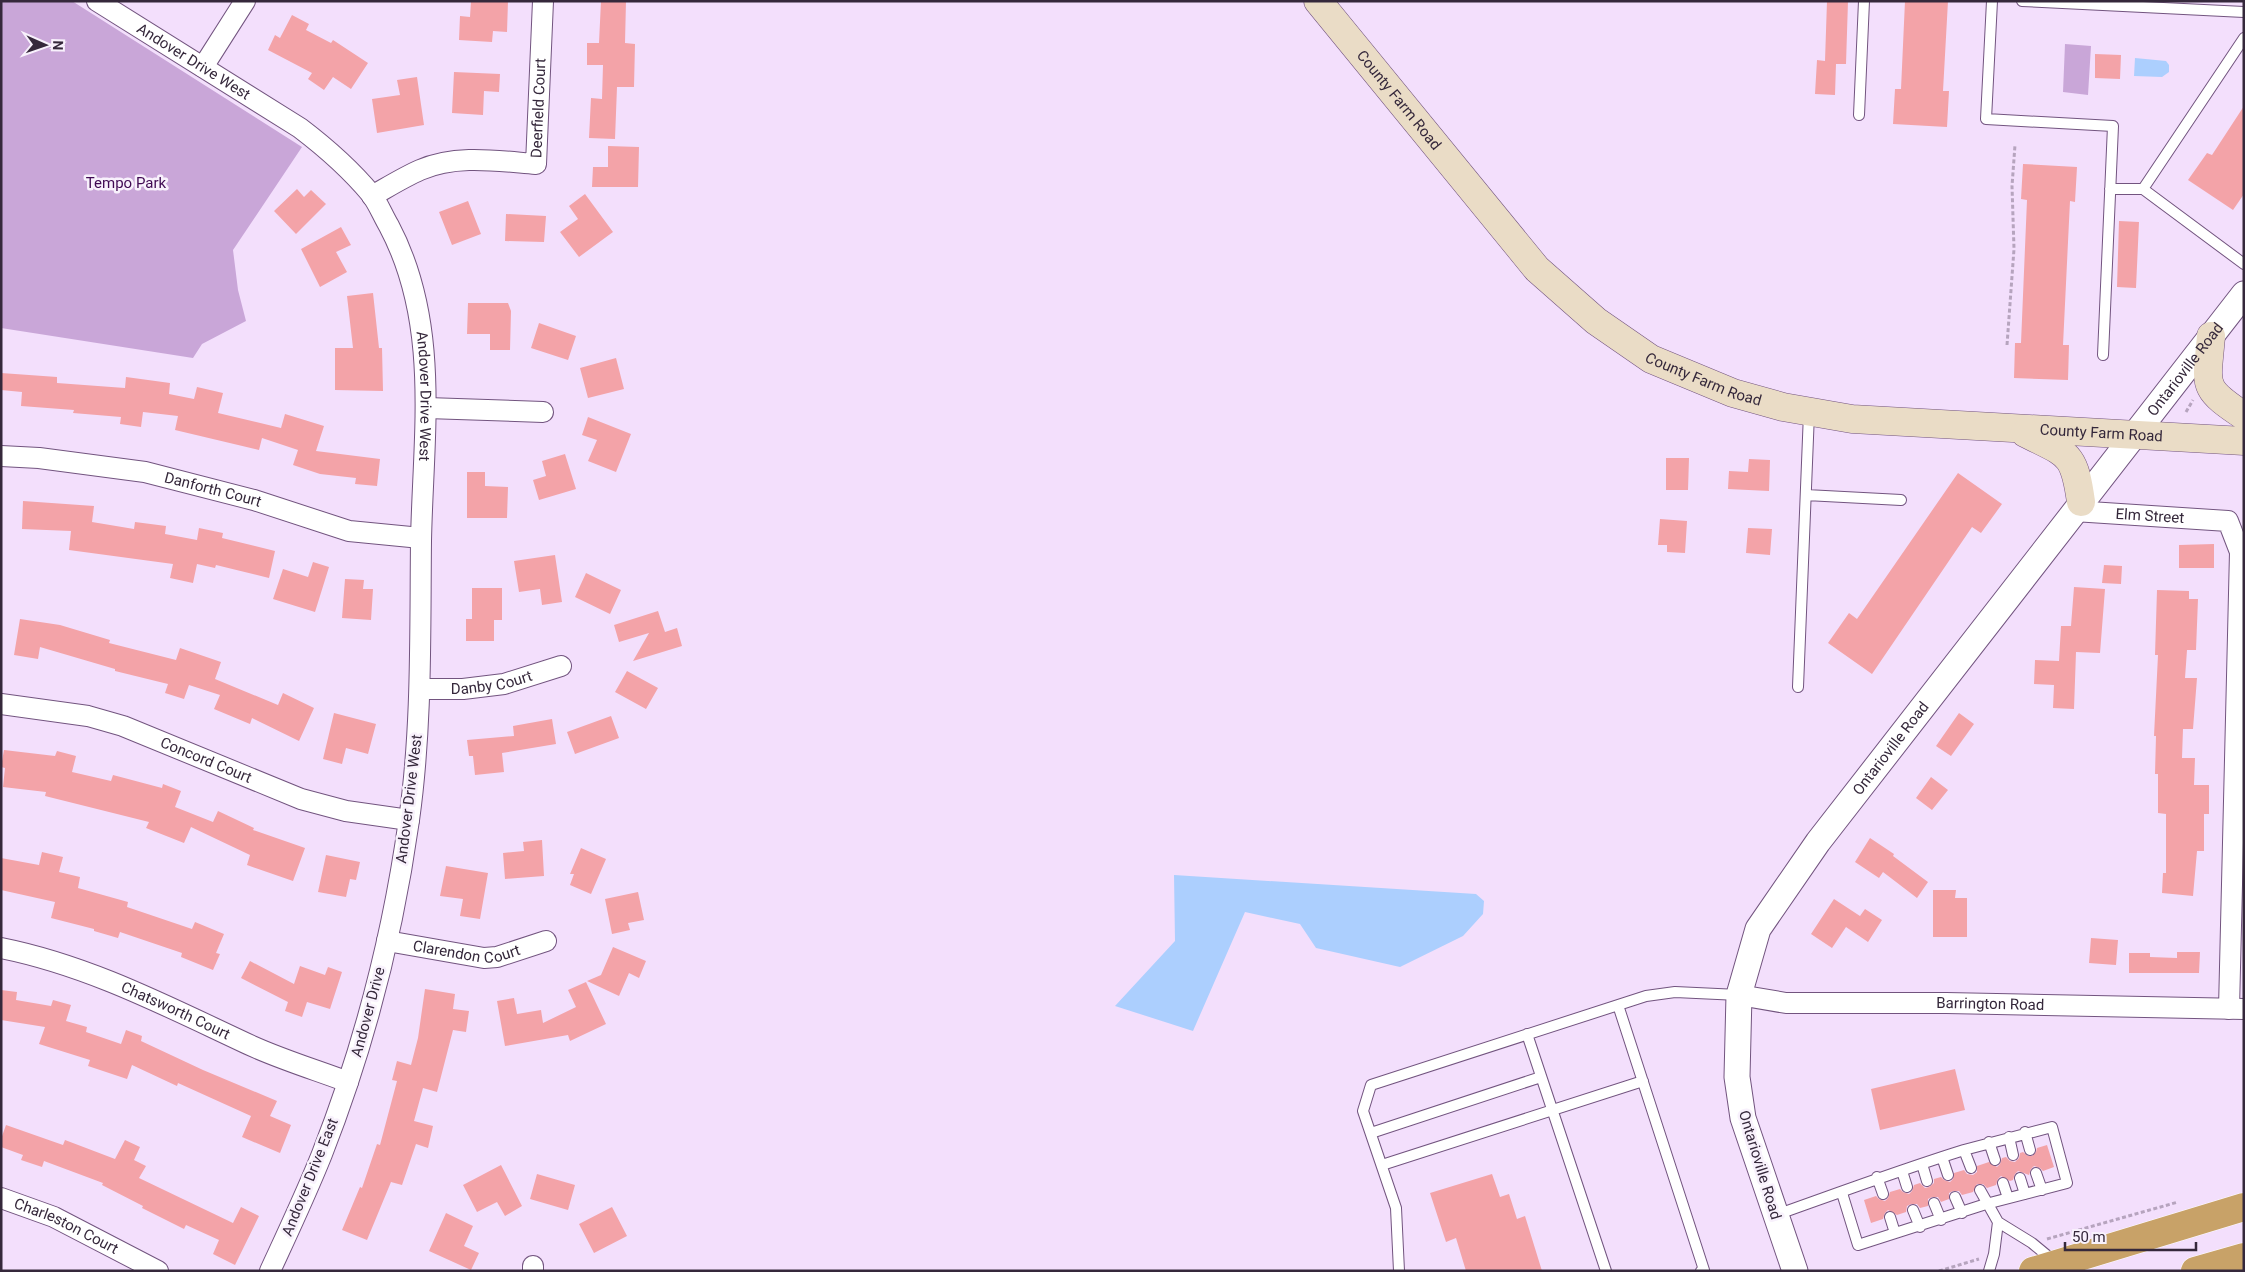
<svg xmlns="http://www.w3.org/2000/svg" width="2245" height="1272" viewBox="0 0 2245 1272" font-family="Roboto,sans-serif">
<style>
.green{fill:#c9a6d8}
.water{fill:#accffe}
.building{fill:#f3a3a8}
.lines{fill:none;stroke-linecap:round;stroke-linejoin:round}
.service-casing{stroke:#72547f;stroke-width:12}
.minor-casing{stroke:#72547f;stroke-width:22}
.tertiary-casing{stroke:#72547f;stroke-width:27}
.secondary-casing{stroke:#72547f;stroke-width:29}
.trunk-casing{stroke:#fff;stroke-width:29}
.path{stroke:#b6a4be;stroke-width:3;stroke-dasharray:4 2.5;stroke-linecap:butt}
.service{stroke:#fff;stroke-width:10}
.minor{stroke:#fff;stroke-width:20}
.tertiary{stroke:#fff;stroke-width:25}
.secondary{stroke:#eadcc6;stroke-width:28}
.trunk{stroke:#c8a268;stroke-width:28}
.labels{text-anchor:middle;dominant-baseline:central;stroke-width:5;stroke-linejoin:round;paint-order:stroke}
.street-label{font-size:15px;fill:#35283b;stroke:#f8f1fc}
.park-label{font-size:15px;fill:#400a53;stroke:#f8f1fc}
</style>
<rect width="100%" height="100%" fill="#f3dffc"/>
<path class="green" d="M1 1H72L302 147 233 250 238 290 246 321 202 344 193 358 1 328Z
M2065 44 2091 46 2088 95 2063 92Z"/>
<path class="water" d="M2135 58 2166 61 2169 65V72L2162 77 2134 76Z
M1174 875 1476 894 1484 901 1483 914 1463 936 1400 967 1316 948 1300 924 1245 912 1193 1031 1115 1006 1175 941Z"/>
<path class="building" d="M471 1H508L507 32 493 31 492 42 459 40 460 16 470 17Z
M601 1H626L625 43 635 44 634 87H617L615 139 589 138 591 98 602 99 603 65H587V43H599Z
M1827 1H1848L1846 64H1836L1835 95 1815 94 1817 60 1825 61Z
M1905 1H1948L1943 91H1949L1947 127 1893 124 1895 89H1901Z
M292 15 309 24 306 30 331 43 333 40 368 63 351 89 333 77 324 90 308 79 312 73 268 50 275 35 280 38Z
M2095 54 2121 55 2120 79 2095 78Z
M454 72 500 74 499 92 484 91 483 115 452 113Z
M417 77 424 125 377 133 372 99 400 95 397 80Z
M2244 106V194L2233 210 2188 180 2207 153 2212 155Z
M608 146 639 147 638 187H592L593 167H608Z
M2023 164 2077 167 2075 202 2070 201 2063 345H2069L2068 380 2014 378 2015 343H2021L2027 200 2021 199Z
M297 189 304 197 311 190 326 204 296 234 274 211Z
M585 194 613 232 579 257 560 232 578 219 569 206Z
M468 201 481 234 452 245 439 212Z
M506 214 546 216 544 242 505 241Z
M2119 221 2139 222 2136 288 2117 287Z
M341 227 351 245 336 252 347 272 320 287 301 249Z
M373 293 379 348H382L383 391 335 390V348H353L347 296Z
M468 303H508L511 311 510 350H490V334H467Z
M539 323 576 336 568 360 531 348Z
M616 358 624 389 588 398 580 368Z
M1 373 57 377V383L125 388 126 377 170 383 169 394 194 399 197 387 223 393 218 413 281 428 285 414 324 426 316 451 380 459 377 486 355 484 356 478 320 474 293 465 298 450 262 438 259 450 175 430 178 416 143 412 141 427 120 424 121 417 73 413 74 410 21 406 22 392 1 390Z
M588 417 631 434 616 472 588 461 597 440 582 435Z
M565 454 576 489 539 500 533 480 546 476 542 461Z
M1666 458H1689L1688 490H1666Z
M1749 459 1770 460 1769 491 1728 489 1729 471 1748 472Z
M467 472H485V486L508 487 507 518H467Z
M1958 473 2002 504 1981 533 1972 527 1872 674 1828 643 1849 613 1857 619Z
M23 501 94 506 92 522 134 529 135 522 166 526 165 534 197 540 199 528 223 533 222 538 275 551 269 578 216 565 215 568 197 564 193 583 170 578 173 564 69 550 71 531 22 529Z
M1660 519 1687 521 1685 553 1667 552V545H1658Z
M1748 528 1772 529 1770 555 1746 553Z
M2214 544V568H2179V545Z
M555 555 562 602 542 605 540 589 519 592 514 561Z
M313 562 329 567 315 612 273 599 283 569 308 577Z
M2104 565 2122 566 2121 584 2102 583Z
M586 573 621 590 610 614 575 597Z
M345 579 364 580 363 589H373L371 620 342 618Z
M2074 587 2105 589 2100 653 2076 652 2074 709 2053 708 2054 685 2034 684 2035 660 2059 661 2061 626H2071Z
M472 588H502V620H494V641H466V619H472Z
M2157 590 2189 591V599H2198L2196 650H2187L2185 678H2197L2193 729H2183L2182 758H2195L2194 785H2209V814H2204V851H2197L2193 896 2162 893 2163 873H2166V814L2158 813V774H2155L2156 736H2154L2158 655H2155Z
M658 611 665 632 677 628 682 646 633 661 649 633 619 642 614 625Z
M20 619 60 625 110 640 109 643 176 660 180 648 221 662 215 679 278 705 283 693 314 708 299 741 252 718 250 724 214 709 220 695 189 685 184 699 165 693 168 684 115 671V669L40 647 38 659 14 655Z
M627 671 658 688 646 709 615 692Z
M334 713 376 724 368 754 346 748 342 764 323 759Z
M1959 713 1974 724 1951 756 1936 746Z
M611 716 619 738 575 754 567 732Z
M552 719 556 744 502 753 504 772 475 775 473 756H469L467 740 514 736 513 726Z
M4 750 55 756 57 751 76 756 72 772 111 781 113 775 162 788 163 784 181 791 175 807 213 822 218 811 254 828 253 830 305 848 293 881 247 865 250 855 191 827 184 843 146 828 149 822 45 796 46 792 3 787 5 768 1 767Z
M1931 777 1948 790 1932 810 1916 798Z
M1870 838 1894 854 1893 856 1928 882 1917 898 1883 872 1879 878 1855 862Z
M542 840 544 876 505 879 503 853 524 851 523 842Z
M581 848 606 859 591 894 570 885 574 874H570Z
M42 852 63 857 59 872 80 877 78 888 128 902 127 907 192 929 195 922 224 934 216 953 220 954 213 970 181 957 182 953 120 932 118 938 94 931V929L51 918 55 902 1 890V858L39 865Z
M326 855 360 862 356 880 350 879 346 897 318 892Z
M446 866 488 873 480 919 460 916 463 899 440 896Z
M1933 890H1956L1955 898H1967V937H1933Z
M638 892 644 920 628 923 630 930 612 934 605 899Z
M1834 899 1860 916 1865 909 1882 920 1868 942 1846 927 1832 948 1811 934Z
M2091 938 2118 940 2116 965 2089 963Z
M613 947 646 961 639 978 629 973 619 996 587 981 601 975Z
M2177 952H2200L2199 973H2129V953H2150V957L2177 958Z
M250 961 294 984 300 966 325 975 328 967 342 972 330 1009 307 1002 302 1017 285 1011 288 1002 241 978Z
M586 982 606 1024 570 1041 568 1035 505 1046 497 1001 514 998 517 1014 541 1010 543 1023 576 1007 568 990Z
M425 989 455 994 453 1009 469 1011 466 1032 453 1030 437 1092 423 1088 414 1121 433 1126 428 1148 416 1144 402 1185 391 1182 367 1240 342 1230 360 1187 362 1188 377 1144 380 1145 397 1081 392 1080 397 1061 411 1065 418 1038Z
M1 990 17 992 16 1000 51 1006 53 1000 71 1005 66 1021 87 1027 86 1032 121 1044 126 1030 142 1036 141 1041 203 1070 277 1101 270 1116 291 1125 280 1153 242 1137 251 1116 178 1083 177 1086 132 1065 127 1079 88 1066 90 1060 39 1044 45 1027 1 1020Z
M1955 1069 1965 1110 1880 1130 1871 1089Z
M6 1125 63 1145 65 1140 115 1159 125 1140 140 1147 134 1160 146 1166 139 1178 233 1223 241 1207 259 1216 235 1265 213 1254 219 1240 186 1225 184 1229 142 1208 143 1206 102 1185 103 1183 44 1161 42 1167 21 1160 23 1155 1 1147V1139Z
M2047 1145 2054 1167 2043 1171 2040 1168 2034 1166 2031 1169 2029 1175 2018 1171 2015 1174 2013 1180 2010 1181 2001 1176 1998 1179 1996 1185 1987 1188 1983 1184H1977L1973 1192 1962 1195 1959 1191H1953L1949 1193V1199L1941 1202 1938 1197H1932L1928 1199V1206L1920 1208 1917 1204H1911L1907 1206 1906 1212 1897 1215 1888 1210 1885 1213 1883 1219 1871 1223 1864 1200 1876 1196 1879 1199 1885 1201 1888 1198 1890 1192 1900 1189 1903 1192 1909 1194 1912 1191 1914 1185 1920 1183 1925 1188 1929 1187 1934 1183V1179L1941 1177 1944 1180 1950 1182 1953 1179 1954 1173 1964 1170 1967 1174 1973 1175 1977 1172V1166L1989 1162 1997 1167 2000 1164 2002 1158 2006 1157 2010 1161 2015 1162 2019 1158 2020 1153 2023 1152 2028 1156H2032L2036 1152 2037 1148Z
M501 1165 522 1206 505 1216 497 1202 477 1212 463 1185Z
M537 1174 575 1185 568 1210 530 1199Z
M1492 1174 1500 1197 1509 1194 1517 1219 1525 1216 1542 1271H1466L1456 1238 1446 1242 1430 1193Z
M612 1207 627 1236 594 1253 579 1224Z
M446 1213 473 1226 464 1246 479 1253 471 1270 429 1251Z"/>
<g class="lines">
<defs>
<path id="service" d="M1992 1 1986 119 2113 126 2103 355
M2022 1 2244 12
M2244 38 2143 189 2244 264
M1859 115 1864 1
M2110 189H2143
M1806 495 1901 500
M1798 687 1809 413
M1618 1005 1704 1270 1701 1271
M1527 1034 1606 1271
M2025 1132 2030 1150
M1371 1133 1541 1077
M2009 1137 2013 1155
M1989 1142 1995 1160
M1942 1157 1948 1175
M1922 1164 1927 1181
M1382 1165 1643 1081
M1902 1171 1907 1187
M2036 1173 2042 1190
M1877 1177 1883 1194
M2020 1178 2025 1194
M2003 1183 2008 1198
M1980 1190 1998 1222
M1842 1193 1858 1245 1986 1204 2067 1183 2052 1127 1964 1150
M1955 1197 1962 1213
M1934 1203 1941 1220
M1913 1210 1920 1227
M1776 1215C1838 1193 1900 1170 1964 1150L1971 1168
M1890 1217 1895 1233
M1399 1271 1396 1208 1363 1111 1371 1085 1646 996 1675 992 1739 995
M1989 1271 1994 1254 1998 1222 2032 1243 2055 1262"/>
<g id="minor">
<path id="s1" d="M97 1 300 128C325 147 351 170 371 194 378 203 383 216 389 226 441 324 423 435 421 541 420 635 422 728 409 820 393 934 364 1047 322 1154 306 1194 288 1232 270 1271"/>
<path d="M203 67 245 1"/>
<path id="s2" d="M372 196C388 187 404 177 420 170 456 154 498 161 536 164L543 1"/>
<path d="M427 408 543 412"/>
<path id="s3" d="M1 456 39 458 145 472 254 500 349 531 421 538"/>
<path id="s4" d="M2074 511 2228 521 2240 552 2229 1009"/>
<path id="s5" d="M420 689H463L504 684 561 666"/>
<path id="s6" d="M1 704 88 716 123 726 301 799 346 811 409 820"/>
<path id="s7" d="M387 941 484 958 497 957 546 941"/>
<path id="s8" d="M1 948C91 966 170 1008 252 1046 283 1060 316 1070 348 1082"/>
<path id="s9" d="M1739 995 1786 1003H1946L2244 1009"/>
<path id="s10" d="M1 1198 54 1217 158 1271"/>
<path d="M533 1271V1266"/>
</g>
<g id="tertiary">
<path id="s11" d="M1795 1271 1743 1118 1737 1077 1739 995 1758 929 1818 842 2244 294"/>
</g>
<g id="secondary">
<path id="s12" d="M1318 1 1537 269 1596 321 1651 359 1733 393 1783 407 1852 419 2244 441"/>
<path d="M2211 336C2207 386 2200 387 2244 416"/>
<path d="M2025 433C2068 455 2074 451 2081 502"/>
</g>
<path id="trunk" d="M2033 1271 2244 1207
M2195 1271 2244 1257"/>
</defs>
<use href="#service" class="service-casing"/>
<use href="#minor" class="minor-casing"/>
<use href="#tertiary" class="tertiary-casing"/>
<use href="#secondary" class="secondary-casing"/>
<use href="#trunk" class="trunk-casing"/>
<path class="path" d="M2007 345 2014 249 2012 186 2015 145
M2186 412 2193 400
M2047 1239 2178 1202
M1939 1271 1979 1259"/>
<use href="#service" class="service"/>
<use href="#minor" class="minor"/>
<use href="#tertiary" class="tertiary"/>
<use href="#secondary" class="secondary"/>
<use href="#trunk" class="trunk"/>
</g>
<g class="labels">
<g class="street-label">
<text stroke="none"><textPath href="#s1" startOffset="114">Andover Drive West</textPath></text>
<text stroke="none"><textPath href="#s12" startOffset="128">County Farm Road</textPath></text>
<text stroke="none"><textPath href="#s2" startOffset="228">Deerfield Court</textPath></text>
<text stroke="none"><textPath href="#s11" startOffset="1058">Ontarioville Road</textPath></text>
<text stroke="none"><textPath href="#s12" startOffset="548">County Farm Road</textPath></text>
<text stroke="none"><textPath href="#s1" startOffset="549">Andover Drive West</textPath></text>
<text stroke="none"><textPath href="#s12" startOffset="952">County Farm Road</textPath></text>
<text stroke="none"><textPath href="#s3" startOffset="215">Danforth Court</textPath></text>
<text stroke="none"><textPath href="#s4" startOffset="76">Elm Street</textPath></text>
<text stroke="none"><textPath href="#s5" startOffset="72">Danby Court</textPath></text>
<text stroke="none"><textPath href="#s11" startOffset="578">Ontarioville Road</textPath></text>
<text stroke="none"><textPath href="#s6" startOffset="214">Concord Court</textPath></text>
<text transform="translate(409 799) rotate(-83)">Andover Drive West</text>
<text stroke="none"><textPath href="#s7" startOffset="81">Clarendon Court</textPath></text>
<text stroke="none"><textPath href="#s9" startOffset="252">Barrington Road</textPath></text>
<text stroke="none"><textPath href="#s8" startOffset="186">Chatsworth Court</textPath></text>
<text transform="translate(368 1012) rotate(-75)">Andover Drive</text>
<text transform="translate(1760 1165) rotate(73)">Ontarioville Road</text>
<text transform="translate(310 1177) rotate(-68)">Andover Drive East</text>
<text stroke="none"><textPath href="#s10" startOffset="71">Charleston Court</textPath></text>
</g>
<g class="park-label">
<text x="126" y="183">Tempo Park</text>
</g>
</g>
<rect width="2245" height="1272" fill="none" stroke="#35283b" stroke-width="5"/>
<g transform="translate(45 45) rotate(92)" stroke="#f8f1fc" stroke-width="4" paint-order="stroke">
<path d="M0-4L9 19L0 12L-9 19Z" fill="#35283b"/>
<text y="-8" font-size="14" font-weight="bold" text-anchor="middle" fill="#35283b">N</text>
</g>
<path d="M2065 1242v8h131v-8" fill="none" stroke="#35283b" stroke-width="2.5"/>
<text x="2072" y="1242" font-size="15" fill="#35283b" stroke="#f8f1fc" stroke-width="4" paint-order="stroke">50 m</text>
</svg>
